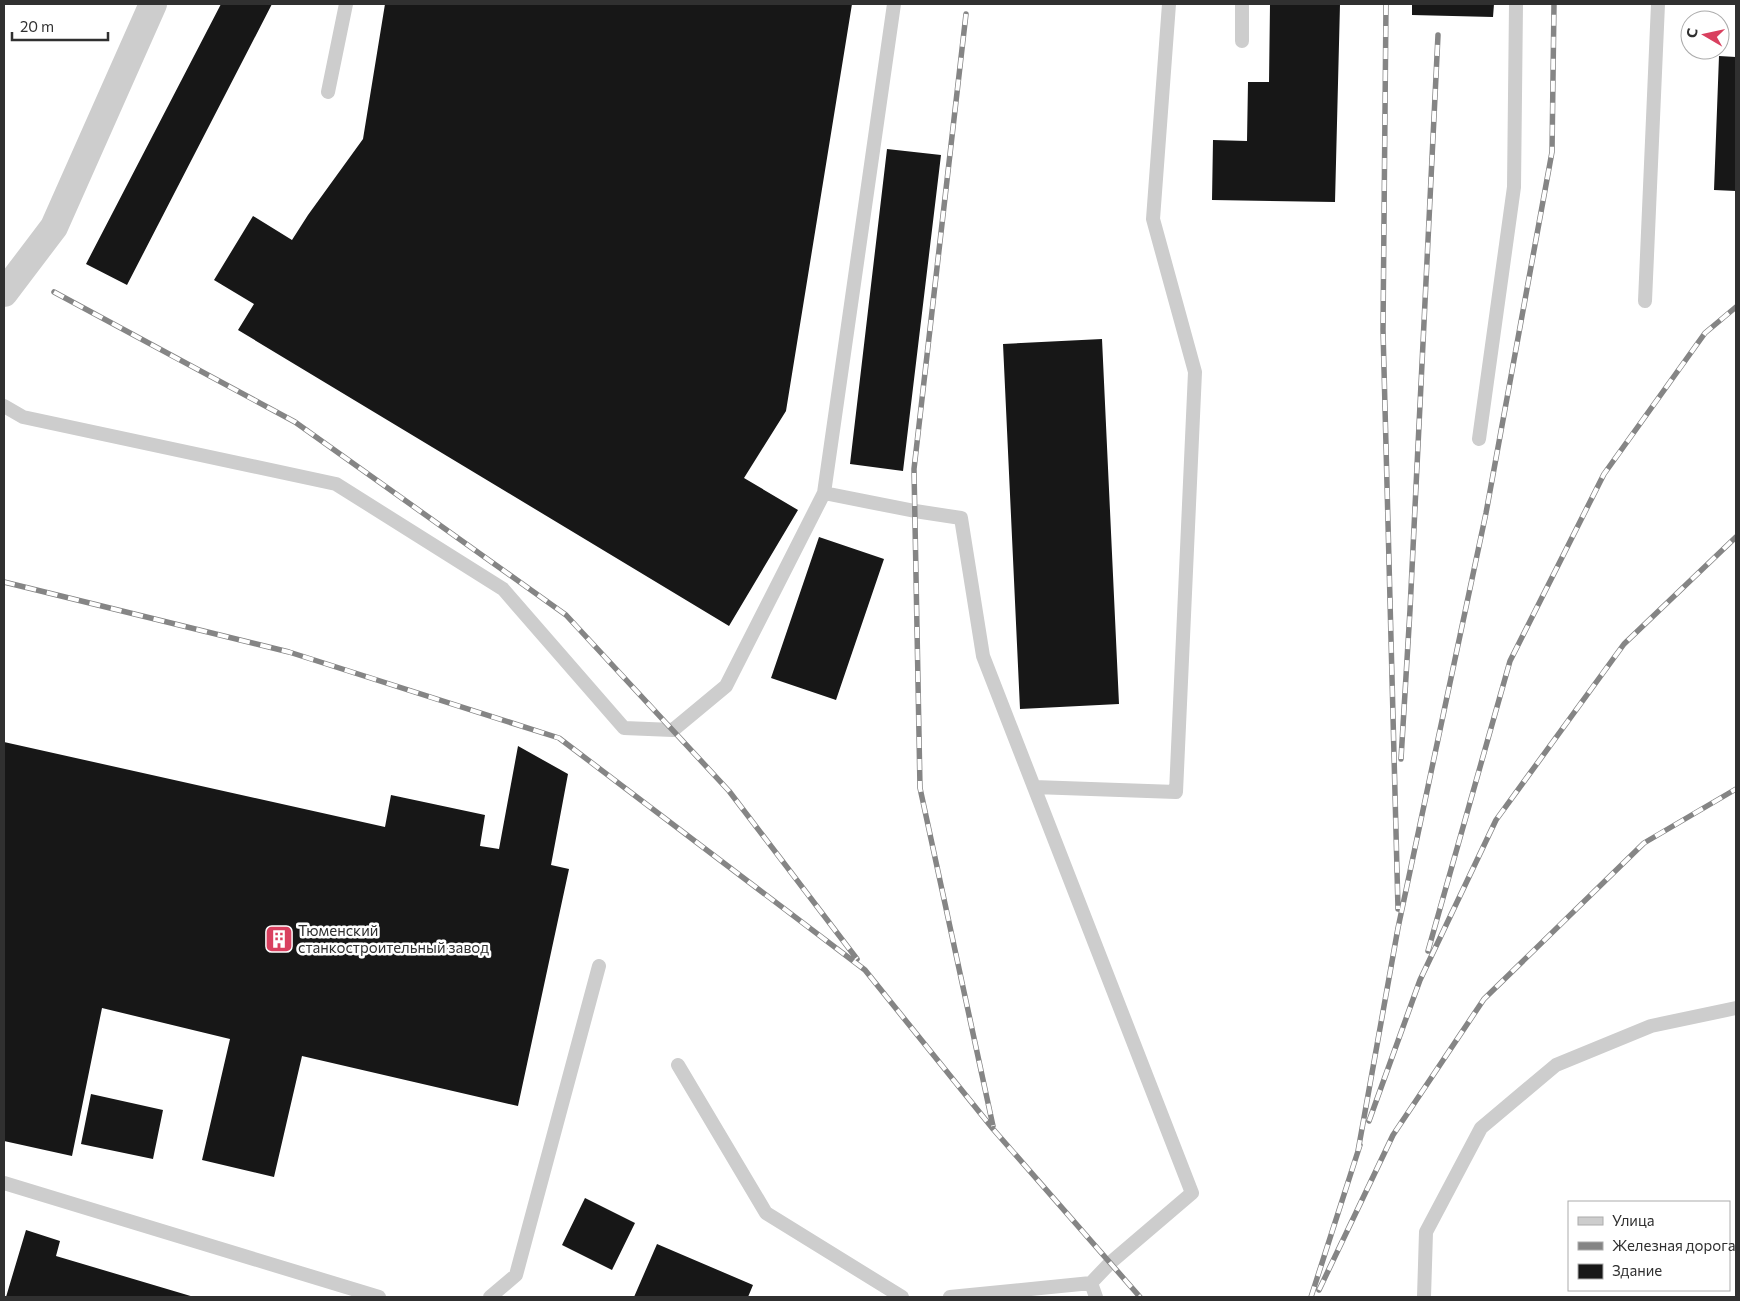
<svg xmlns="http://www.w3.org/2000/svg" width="1740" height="1301" viewBox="0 0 1740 1301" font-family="Commissioner,sans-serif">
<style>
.building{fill:#171717}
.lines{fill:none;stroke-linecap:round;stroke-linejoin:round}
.lane{stroke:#cdcdcd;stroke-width:14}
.street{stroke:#cdcdcd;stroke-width:28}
.rail-casing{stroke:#858585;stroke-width:5.5}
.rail{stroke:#fff;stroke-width:4;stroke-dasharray:11;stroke-linecap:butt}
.labels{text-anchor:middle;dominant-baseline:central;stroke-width:5;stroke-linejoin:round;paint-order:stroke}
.poi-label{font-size:15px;fill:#303030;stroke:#fff;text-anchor:start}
</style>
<rect width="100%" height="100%" fill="#fff"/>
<path class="building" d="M221 4H272L127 285 86 264Z
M385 4H852L786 411 744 478 798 510 729 626 238 330 254 304 214 280 253 216 292 240 308 215 363 139Z
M1270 4H1340L1335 202 1212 200 1213 140 1247 141 1248 82H1269Z
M1412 4H1494L1493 17 1412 15Z
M1719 56 1736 57V191L1714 190Z
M887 149 941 155 903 471 850 464Z
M1102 339 1119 704 1020 709 1003 344Z
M819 537 884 559 836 700 771 678Z
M4 742 385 827 391 795 485 815 480 846 499 849 518 746 568 774 551 865 569 869 518 1106 302 1056 274 1177 202 1160 230 1039 102 1008 72 1156 4 1141Z
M91 1094 163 1110 153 1159 81 1144Z
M585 1198 635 1223 612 1270 562 1245Z
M26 1230 60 1241 56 1256 194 1297H6Z
M657 1244 753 1285 748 1297H634Z"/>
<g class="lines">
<path class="lane" d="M894 4 824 493 915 511 961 518 983 656 1192 1193 1110 1263 1091 1283 950 1297
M1242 4V41
M328 92 346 4
M1645 301 1658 4
M4 406 23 417 336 484 503 589 624 728 673 730 726 686 824 493
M1479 439 1514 187 1516 4
M1034 787 1176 792 1195 372 1153 219 1169 4
M678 1065 766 1213 902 1297
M4 1183 379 1297
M1091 1283 1096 1297
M490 1297 516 1275 599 966
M1424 1297 1426 1232 1481 1128 1556 1065 1651 1026 1736 1008"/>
<path class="street" d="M4 293 54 227 153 4"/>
<defs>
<path id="rail" d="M1386 4 1383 330 1398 909
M966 14 914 469 920 788 993 1126
M54 292 295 422 566 615 729 791 857 959
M4 582 289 652 559 738 865 970 993 1129 1140 1297
M1401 759 1410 610 1438 35
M1428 951 1510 661 1604 474 1705 333 1736 307
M1369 1121 1420 980 1496 820 1624 644 1736 537
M1358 1151 1398 928 1486 513 1552 152 1554 4
M1319 1290 1393 1135 1484 999 1644 843 1736 789
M1311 1297 1360 1145"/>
</defs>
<use href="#rail" class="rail-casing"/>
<use href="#rail" class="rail"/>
</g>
<defs>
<symbol id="building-square" viewBox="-11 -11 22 22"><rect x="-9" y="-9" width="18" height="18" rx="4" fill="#d9405f" stroke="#fff"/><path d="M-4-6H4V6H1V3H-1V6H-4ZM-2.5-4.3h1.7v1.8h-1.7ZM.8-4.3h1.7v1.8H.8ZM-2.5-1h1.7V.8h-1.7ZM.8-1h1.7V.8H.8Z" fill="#fff"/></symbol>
</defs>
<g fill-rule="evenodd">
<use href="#building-square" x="263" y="923" width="32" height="32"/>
</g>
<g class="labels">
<g class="poi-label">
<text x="298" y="930">Тюменский<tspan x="298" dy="17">станкостроительный завод</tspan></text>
</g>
</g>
<rect width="1740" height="1301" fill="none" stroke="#303030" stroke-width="10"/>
<rect x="1568" y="1201" width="162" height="90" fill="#ffffff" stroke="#acacac"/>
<rect x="1578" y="1217" width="25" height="8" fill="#cdcdcd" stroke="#acacac"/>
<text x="1612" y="1226" font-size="15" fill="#303030">Улица</text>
<rect x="1578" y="1242" width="25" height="8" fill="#858585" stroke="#acacac"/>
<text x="1612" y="1251" font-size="15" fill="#303030">Железная дорога</text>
<rect x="1578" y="1264" width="25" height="15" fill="#171717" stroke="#acacac"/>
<text x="1612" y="1276" font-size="15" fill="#303030">Здание</text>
<g transform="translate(1705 35) rotate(279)"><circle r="24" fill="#ffffff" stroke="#acacac"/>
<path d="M0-4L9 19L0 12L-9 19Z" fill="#d9405f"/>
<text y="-8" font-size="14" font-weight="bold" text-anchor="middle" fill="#303030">С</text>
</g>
<path d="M12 32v8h96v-8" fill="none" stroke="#303030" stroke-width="2.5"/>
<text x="20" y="32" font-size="15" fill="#303030" stroke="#ffffff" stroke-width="4" paint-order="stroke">20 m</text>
</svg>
